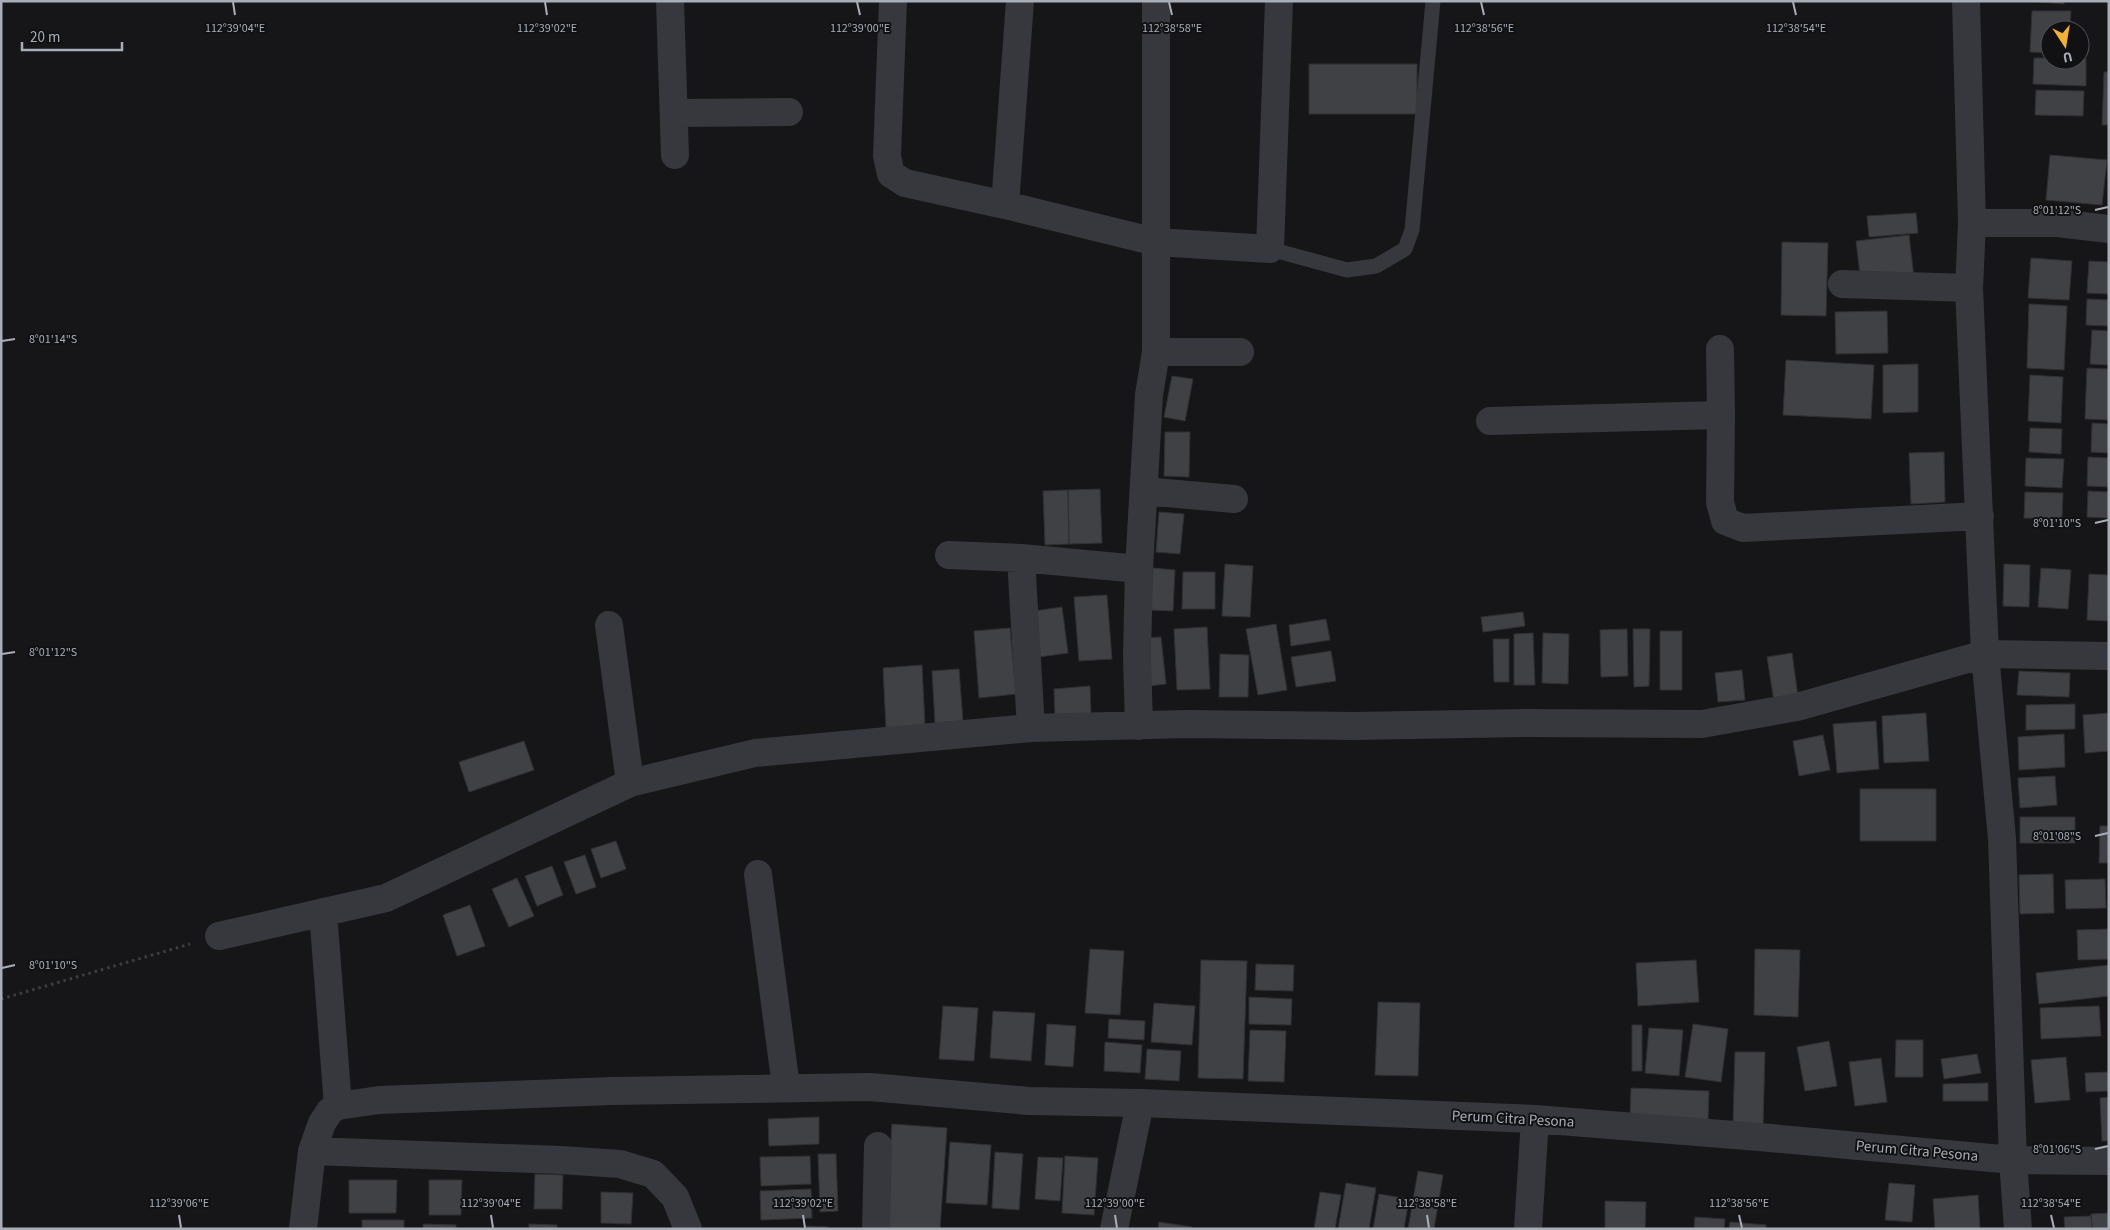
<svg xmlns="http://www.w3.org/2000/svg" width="2110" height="1230" viewBox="0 0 2110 1230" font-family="'Source Sans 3',sans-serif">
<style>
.building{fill:#404145;stroke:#303034}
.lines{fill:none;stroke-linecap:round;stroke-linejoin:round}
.path{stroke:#3d3f44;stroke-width:3;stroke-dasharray:2.5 4;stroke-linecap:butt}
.lane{stroke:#37383d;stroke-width:15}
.street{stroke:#37383d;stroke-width:28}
.ticks{fill:none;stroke:#a8adb8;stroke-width:2}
.labels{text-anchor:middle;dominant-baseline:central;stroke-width:4;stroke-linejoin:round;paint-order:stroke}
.street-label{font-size:15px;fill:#a8adb8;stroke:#111113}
.ticks-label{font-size:12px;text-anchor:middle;fill:#a8adb8;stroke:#111113;stroke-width:4;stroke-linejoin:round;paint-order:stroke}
</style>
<rect width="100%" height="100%" fill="#161618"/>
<path class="building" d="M2025 1H2064V4Z
M2032 11H2071L2070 30H2050V53L2030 52Z
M2034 58H2050V60L2086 59V86L2033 84Z
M1309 64H1417V114H1309Z
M2104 72H2109V125H2102Z
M2036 90 2084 91 2083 116 2035 115Z
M2050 155 2107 160 2102 205 2046 200Z
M1916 213 1918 233 1869 237 1867 216Z
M1909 235 1914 277 1861 283 1856 241Z
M1782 242 1828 243 1826 316 1781 315Z
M2031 258 2072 261 2069 300 2028 298Z
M2089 261 2109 262V294L2087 293Z
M2087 299 2109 300V326L2086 325Z
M2029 304 2067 306 2064 370 2027 368Z
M1887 311 1888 353 1836 354 1835 312Z
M2092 330 2109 331V365L2090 364Z
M1786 360 1874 365 1871 419 1783 415Z
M1918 364V412L1883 413V365Z
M2087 368 2109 369V420L2085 419Z
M2030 375 2063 377 2061 423 2028 421Z
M1172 376 1193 379 1185 421 1164 417Z
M2092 423 2109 424V453L2091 452Z
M2030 428 2062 429 2061 454 2029 452Z
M1165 432H1190L1189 477 1164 476Z
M1944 452 1945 502 1911 504 1909 453Z
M2088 457 2109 458V487L2087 486Z
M2026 458 2064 459 2062 488 2025 486Z
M1100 489 1102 543 1069 544 1068 490Z
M1068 490 1069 544 1045 545 1043 491Z
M2088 491 2109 492V518L2087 517Z
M2025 492 2063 493 2062 519 2024 518Z
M1159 512 1184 514 1180 554 1156 552Z
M1225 564 1253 566 1250 617 1222 616Z
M2004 564 2030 565 2029 607 2003 606Z
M1153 568 1175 570 1173 611 1150 610Z
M2041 568 2071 570 2068 609 2038 607Z
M1183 572H1215V609H1182Z
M2089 574 2109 575V621L2087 620Z
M1107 595 1112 659 1079 661 1074 597Z
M1062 607 1068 653 1039 657 1034 611Z
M1523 612 1525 626 1483 632 1481 617Z
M1326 619 1330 640 1291 646 1289 625Z
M1276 624 1287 690 1258 695 1246 629Z
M1207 627 1210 689 1177 690 1174 629Z
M1010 628 1016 694 979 698 974 631Z
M1627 629 1628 676 1601 677 1600 630Z
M1633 629H1650L1649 686 1634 687Z
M1660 631H1682V690H1660Z
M1533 633 1535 685H1514V634Z
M1543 633 1569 634 1568 684 1542 683Z
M1161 637 1166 684 1149 686 1144 638Z
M1493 639H1509V682H1494Z
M1331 651 1336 681 1296 687 1291 657Z
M1792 653 1799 704 1775 708 1767 657Z
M1220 654 1249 655 1248 697H1219Z
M922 665 925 726 886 728 883 668Z
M959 669 963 721 935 723 932 671Z
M1742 670 1745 700 1718 702 1715 673Z
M2019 671 2070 673 2069 697 2017 695Z
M1090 686 1091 715 1055 717 1054 689Z
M2075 704V729L2026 730V705Z
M1926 713 1929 761 1884 763 1882 716Z
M2109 713V751L2085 753 2083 715Z
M1876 721 1879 769 1837 773 1833 724Z
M2064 734 2065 767 2019 770 2018 737Z
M1823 735 1830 770 1799 776 1793 741Z
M524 741 534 770 469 792 459 762Z
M2055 776 2057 805 2020 808 2018 778Z
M1860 789H1936V841H1860Z
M2020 817H2075V843H2020Z
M2100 826H2109V863H2099Z
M616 841 626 869 601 878 591 849Z
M585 855 596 887 576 894 564 862Z
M552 866 563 895 537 906 525 876Z
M2053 874 2054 913 2020 914 2019 875Z
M517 878 534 916 509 927 492 889Z
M2105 879 2106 908 2066 909 2065 880Z
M470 905 485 946 457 956 443 915Z
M2109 929V959L2078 960 2077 930Z
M1090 949 1124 951 1120 1015 1085 1013Z
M1755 949 1800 950 1798 1017 1754 1015Z
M1201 960 1247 961 1243 1079 1198 1078Z
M1696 960 1699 1002 1638 1006 1636 963Z
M1256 964 1294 965 1293 991 1255 990Z
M2109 965V996L2039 1004 2036 973Z
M1249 997 1292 999 1291 1025 1249 1024Z
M1378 1002 1420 1003 1418 1076 1375 1075Z
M1154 1003 1195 1006 1192 1045 1151 1042Z
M943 1006 978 1008 974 1061 939 1059Z
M2099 1006 2101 1036 2041 1039 2040 1008Z
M993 1011 1035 1013 1031 1061 990 1058Z
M1109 1019 1145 1021 1144 1040 1108 1038Z
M1047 1024 1076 1026 1073 1067 1045 1065Z
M1693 1024 1728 1029 1721 1082 1685 1077Z
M1632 1025H1642V1071H1632Z
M1649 1028 1683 1030 1679 1076 1645 1073Z
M1250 1030 1286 1031 1284 1082 1248 1081Z
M1896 1040H1923V1077H1895Z
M1829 1041 1837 1086 1805 1091 1797 1047Z
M1105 1042 1142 1045 1140 1073 1104 1071Z
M1147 1049 1181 1051 1179 1081 1145 1079Z
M1735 1052H1765L1763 1127 1733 1126Z
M1977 1054 1981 1073 1944 1079 1941 1059Z
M2066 1057 2070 1100 2035 1103 2031 1060Z
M1881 1058 1887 1102 1855 1106 1849 1062Z
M2109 1072V1091L2086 1092 2085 1073Z
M1988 1083V1101H1943V1084Z
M1631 1088 1709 1091 1708 1120 1630 1117Z
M2109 1097V1141H2102L2100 1098Z
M819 1117V1144L769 1146 768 1119Z
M892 1124 947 1128 940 1229H885Z
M950 1142 991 1145 987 1205 946 1203Z
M995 1152 1023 1154 1019 1210 992 1208Z
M818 1154H836L838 1211 820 1212Z
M810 1156 811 1184 761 1186 760 1157Z
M1065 1156 1098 1158 1094 1215 1062 1213Z
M1038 1157 1063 1158 1060 1201 1035 1199Z
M1418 1171 1443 1175 1434 1229H1408Z
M535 1174 563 1175 562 1209H534Z
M349 1180H397L396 1213H349Z
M429 1180H462L461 1215H429Z
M1346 1183 1376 1188 1369 1229H1338Z
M1889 1183 1915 1185 1912 1222 1885 1220Z
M811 1189 812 1218 761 1220 760 1191Z
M601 1192 633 1193 631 1224 601 1223Z
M1320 1192 1341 1195 1335 1229H1314Z
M1379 1194 1409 1199 1404 1229H1373Z
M1978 1195 1980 1229H1935L1933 1199Z
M1605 1201 1646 1202 1645 1229H1605Z
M2109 1213V1229H2092L2091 1214Z
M2091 1216 2092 1229H2065L2064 1217Z
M1695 1217 1725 1219 1724 1229H1694Z
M362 1220H404V1229H362Z
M1159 1222 1192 1227V1229H1158Z
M1730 1222 1766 1225V1229H1729Z
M423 1224 456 1225V1229H423Z
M529 1224 557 1225V1229H529Z
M806 1226 828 1227V1229H806Z"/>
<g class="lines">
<path class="path" d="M1 999 190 944"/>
<path class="lane" d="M1270 249 1347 270 1376 266 1405 249 1412 230 1433 1"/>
<path class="street" d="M670 1 675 155
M893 1 887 156 891 174 905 183 1005 205
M1020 1 1005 205 1156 242 1270 249 1279 1
M1966 1 1972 223 1969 288 1985 654 2002 839 2013 1160 2018 1229
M675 113 789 112
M1972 223H2057L2109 229
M1842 284 1969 288
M1720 349 1721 415
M1156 352H1240
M1490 421 1721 415 1720 502 1725 521 1743 528 1980 516
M1144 491 1234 499
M949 555 1021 558 1139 569
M1021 558 1031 728
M609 625 630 783
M1139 726 1137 655 1139 569 1149 395 1156 352V1
M758 874 786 1087
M323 912 338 1106
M219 936 386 898 630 783 755 753 1031 728 1187 724 1356 726 1524 723 1702 724 1797 707 1985 654 2109 656
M312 1151 561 1160 620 1164 653 1174 675 1197 688 1229
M303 1229 312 1151 322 1123 330 1111 338 1106 379 1100 612 1091 870 1087 1029 1101 1140 1103
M876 1229 878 1146
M1114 1229 1140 1103 1535 1119 1759 1137 2013 1160 2109 1161
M1528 1229 1535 1119"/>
</g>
<path class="ticks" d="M233 2 235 15M545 2 547 15M857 2 860 15M1169 2 1172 15M1481 2 1484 15M1793 2 1796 15M2095 210 2108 207M2 341 15 339M2095 523 2108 520M2 654 15 652M2095 836 2108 833M2 968 15 965M2095 1149 2108 1146M179 1215 181 1228M491 1215 493 1228M803 1215 805 1228M1115 1215 1117 1228M1427 1215 1429 1228M1739 1215 1742 1228M2051 1215 2054 1228"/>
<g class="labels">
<g class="street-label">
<text transform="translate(1513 1119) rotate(3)">Perum Citra Pesona</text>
<text transform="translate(1917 1151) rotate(5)">Perum Citra Pesona</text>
</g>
</g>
<g class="ticks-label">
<text x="235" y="32">112°39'04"E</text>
<text x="547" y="32">112°39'02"E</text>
<text x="860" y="32">112°39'00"E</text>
<text x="1172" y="32">112°38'58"E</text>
<text x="1484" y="32">112°38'56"E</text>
<text x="1796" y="32">112°38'54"E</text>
<text x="2057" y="214">8°01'12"S</text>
<text x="53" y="343">8°01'14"S</text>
<text x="2057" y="527">8°01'10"S</text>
<text x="53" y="656">8°01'12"S</text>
<text x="2057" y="840">8°01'08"S</text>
<text x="53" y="969">8°01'10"S</text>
<text x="2057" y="1153">8°01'06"S</text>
<text x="179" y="1207">112°39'06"E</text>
<text x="491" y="1207">112°39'04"E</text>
<text x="803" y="1207">112°39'02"E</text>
<text x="1115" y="1207">112°39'00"E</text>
<text x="1427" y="1207">112°38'58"E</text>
<text x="1739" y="1207">112°38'56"E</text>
<text x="2051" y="1207">112°38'54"E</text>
</g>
<rect width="2110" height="1230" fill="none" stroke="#a8adb8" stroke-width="5"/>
<g transform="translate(2065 45) rotate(168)"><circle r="24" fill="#111113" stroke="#4d4f55"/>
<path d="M0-4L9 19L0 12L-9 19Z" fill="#f2b134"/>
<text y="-8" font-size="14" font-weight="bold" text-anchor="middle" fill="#a8adb8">U</text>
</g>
<path d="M22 42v8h100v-8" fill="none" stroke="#a8adb8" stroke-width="2.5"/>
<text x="30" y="42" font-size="15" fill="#a8adb8" stroke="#111113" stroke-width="4" paint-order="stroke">20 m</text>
</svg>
